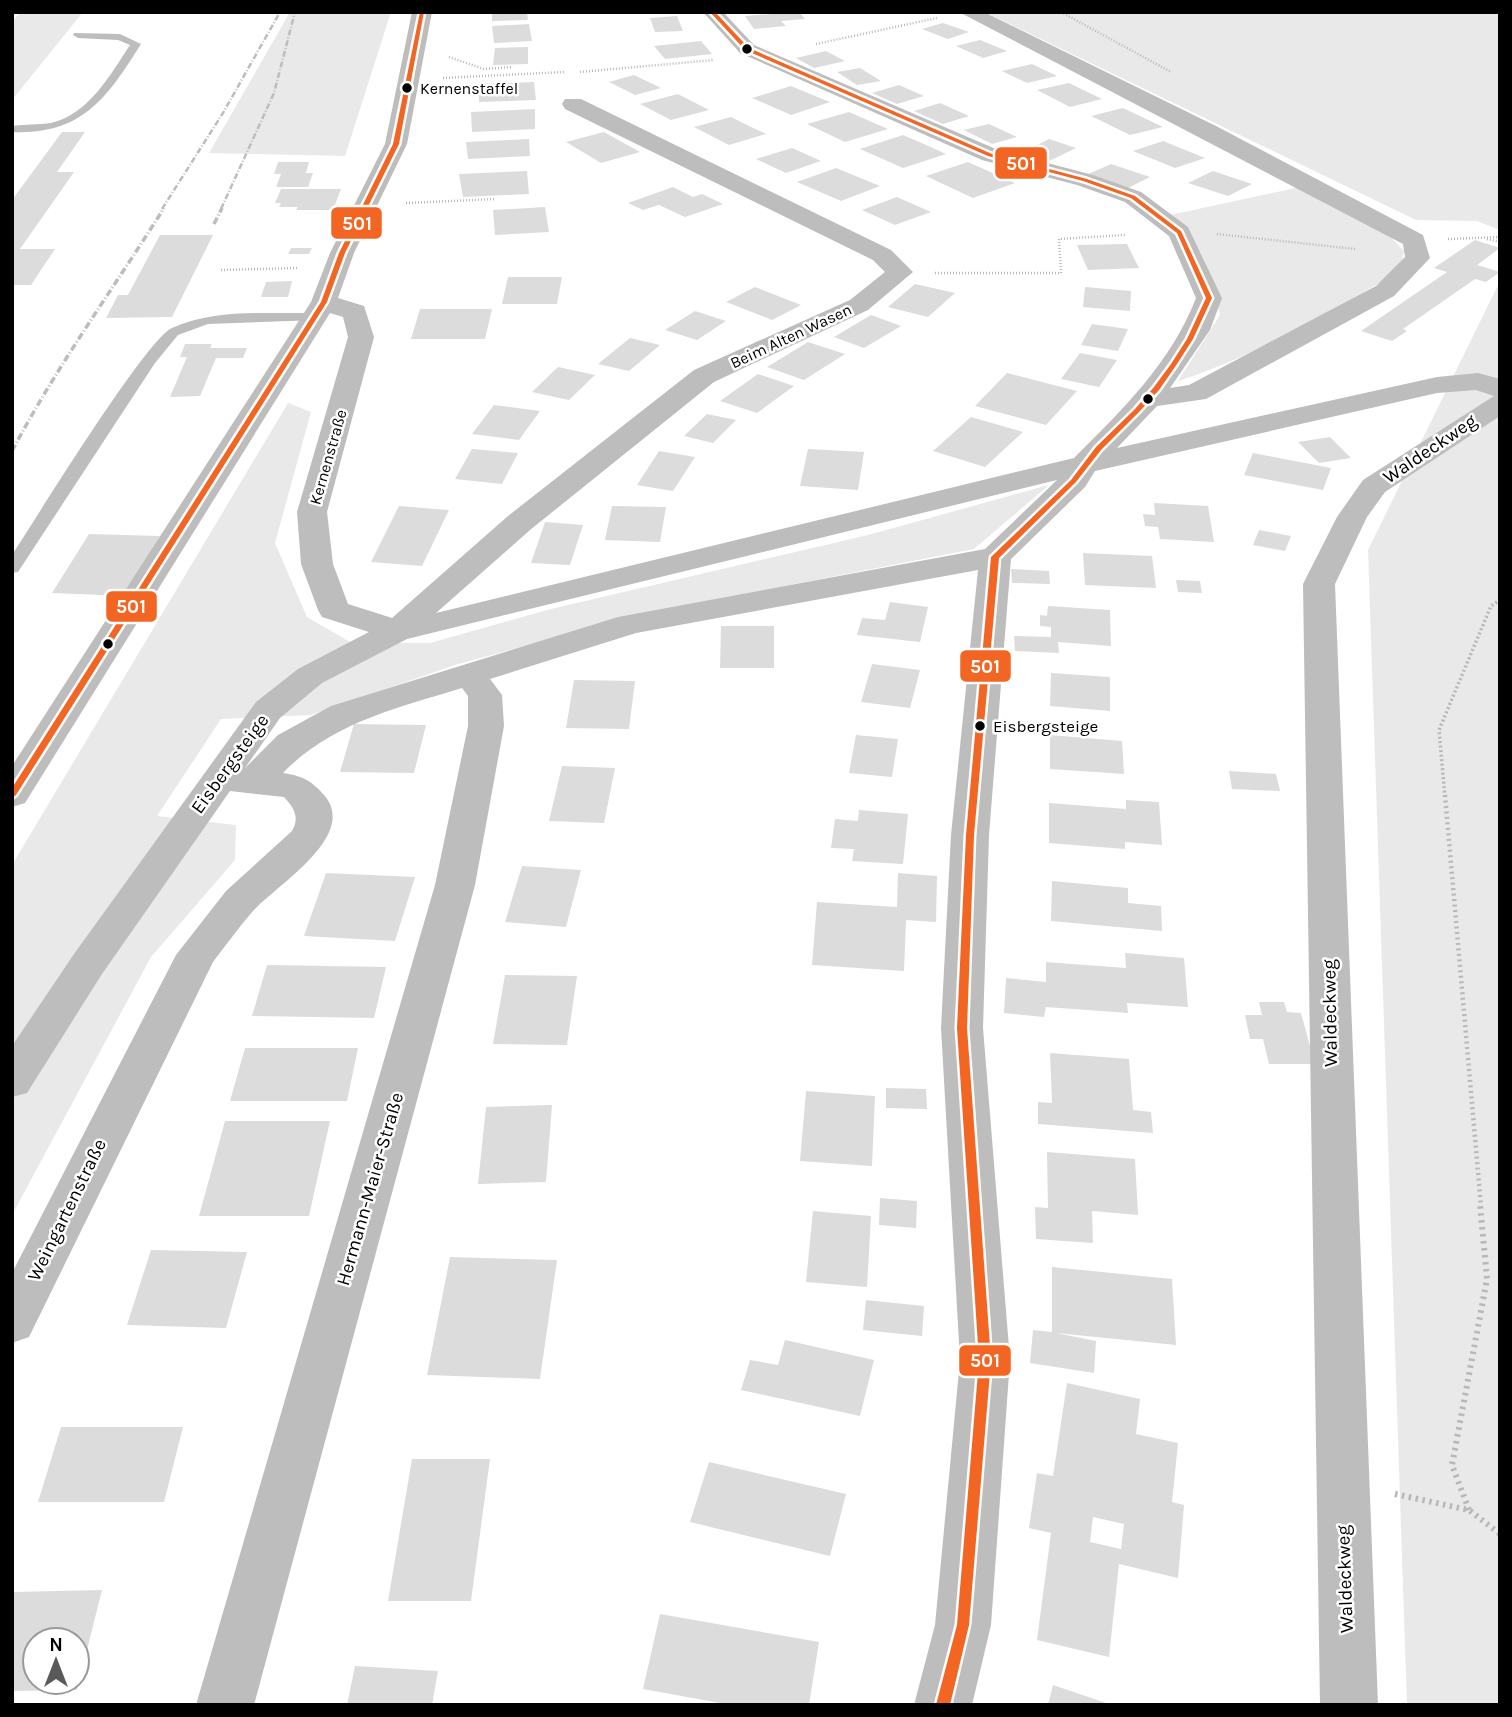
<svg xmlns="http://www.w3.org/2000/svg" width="1512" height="1717" viewBox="0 0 1512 1717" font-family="Karla,sans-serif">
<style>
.green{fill:#e9e9e9}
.building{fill:#dcdcdc;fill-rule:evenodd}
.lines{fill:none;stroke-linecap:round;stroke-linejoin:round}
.path-far3{stroke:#b8b8b8;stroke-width:2.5;stroke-dasharray:1 2;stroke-linecap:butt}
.path-far2{stroke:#b8b8b8;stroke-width:3.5;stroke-dasharray:2 2.5;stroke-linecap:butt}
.path-far1{stroke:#b8b8b8;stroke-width:4.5;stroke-dasharray:2 3.5;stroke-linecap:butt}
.path{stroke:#b8b8b8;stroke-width:6;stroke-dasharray:2.5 4.5;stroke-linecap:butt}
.lane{fill:#bdbdbd;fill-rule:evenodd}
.street{fill:#bdbdbd;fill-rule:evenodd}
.rail-far1{stroke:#bdbdbd;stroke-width:2.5;stroke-dasharray:6 2 1 2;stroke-linecap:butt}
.rail{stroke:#bdbdbd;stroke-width:3.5;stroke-dasharray:7 2.5 1 2.5;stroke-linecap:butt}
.bus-1-casing{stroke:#fff;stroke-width:5}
.bus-1{fill:#f26522;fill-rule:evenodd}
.bus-dot{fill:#000;stroke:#fff;stroke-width:2.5}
.labels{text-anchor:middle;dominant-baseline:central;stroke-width:5;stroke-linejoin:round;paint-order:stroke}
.far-bus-label{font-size:16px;fill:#000;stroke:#fff;text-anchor:start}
.far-street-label{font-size:16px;fill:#000;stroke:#fff}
.bus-label{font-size:17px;fill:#000;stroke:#fff;text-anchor:start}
.street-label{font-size:19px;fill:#000;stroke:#fff}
.line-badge{stroke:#fff;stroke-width:2.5}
.badge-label{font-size:19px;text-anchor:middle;font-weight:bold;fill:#fff}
</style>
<rect width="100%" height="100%" fill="#fff"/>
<path class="green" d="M21,12h62l-71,88v-79z
M290,12h101l-46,144 -136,-3z
M985,12h515v218l-23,-9 -61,-1z
M1300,187l86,45 18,19 -4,20c-72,42 -142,84 -222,110l42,-66c-9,-41 -17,-72 -50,-100z
M1500,281v1424h-93l-39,-1155z
M288,403l23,9 -36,131 32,74 43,25 80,1 121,-34 317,-74 181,-50 -75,64 -337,66 -182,50 -144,50 -90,4 -64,97 79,9 -1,35 -84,97 -139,258v-350z"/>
<path class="building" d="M492,12h35l1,8 -36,1z
M799,12l6,7 -24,2 5,5 -32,3 -9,-13z
M677,16l6,15 -28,1 -5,-14z
M943,23l26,9 -21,7 -26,-10z
M529,24l3,17 -38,2 -2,-17z
M980,40l27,11 -24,7 -27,-12z
M701,41l11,13 -47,5 -11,-13z
M528,47v17l-35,1 2,-17z
M826,51l19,10 -31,7 -18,-10z
M1032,64l25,12 -30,7 -25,-12z
M860,68l21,13 -24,4 -20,-13z
M634,75l27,13 -26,7 -26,-13z
M534,82l2,18 -57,2v-18z
M1069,83l33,16 -32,8 -33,-17z
M899,85l25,11 -27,8 -25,-11z
M791,86l19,8 20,8 -39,13 -39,-17z
M678,94l31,16 -38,10 -31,-16z
M940,103l29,13 -26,8 -29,-13z
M1123,108l40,19 -33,8 -39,-19z
M535,109v20l-63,3 -1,-20z
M849,112l39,17 -43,13 -38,-18z
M731,117l18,9 17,8 -37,11 -35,-18z
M989,124l28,13 -25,7 -28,-14z
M62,132h23l-28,40h17l-54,77h35l-24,36h-19v-85z
M604,132l36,20 -39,11 -35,-21z
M903,135l21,9 22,10 -43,14 -43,-19z
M529,139l1,17 -62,3 -2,-17z
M1049,139l27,9 -29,14 -27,-8z
M1163,141l42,17 -30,10 -42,-17z
M792,148l29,13 -35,12 -30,-14z
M278,162h31l-3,11h7l-5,14h-32l5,-13h-7z
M968,162l47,21 -42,15 -47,-22z
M1111,164l39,13 -26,13 -40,-14z
M836,168l44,18 -39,15 -44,-19z
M527,171l2,23 -66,3 -4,-23z
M1213,171l39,13 -24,12 -40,-13z
M673,187l20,10 9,-3 21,10 -38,13 -26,-12 -16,5 -15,-7z
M281,189h60l-8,21h-37l2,-3h-19l2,-4h-6z
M897,197l34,15 -36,13 -33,-15z
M545,207l4,25 -54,3 -2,-25z
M160,235h53l-41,82 -66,1 12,-23h10z
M1475,240l25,8 -23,17 23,7 -14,10 -11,-3 -72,50 4,2 -15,10 -31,-10 86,-59 -13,-4z
M1127,244l12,24 -51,2 -11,-25z
M291,248h21l-3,6h-21z
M508,277h54l-5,27h-55z
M292,281l-4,16h-27l5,-15z
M915,284l40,9 -27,24 -40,-10z
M755,287l46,18 -29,15 -46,-18z
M1085,287l46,4 -1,20 -47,-4z
M420,309h72l-7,30h-74z
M695,311l31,10 -29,19 -32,-10z
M871,315l30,11 -37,22 -30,-11z
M1092,324l36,5 -10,22 -37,-6z
M630,338l30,7 -31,26 -31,-7z
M808,342l37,12 -41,26 -37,-13z
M185,344h27l-2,4h37l-4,10h-27l-16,38 -30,1 17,-40h-7z
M1080,353l37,7 -18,27 -38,-8z
M558,367l37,8 -26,25 -37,-8z
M1007,373l70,18 -31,34 -71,-19z
M758,374l36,12 -37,27 -37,-12z
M494,405l46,6 -21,29 -47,-6z
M707,414l29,6 -23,23 -29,-7z
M971,417l52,15 -38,35 -52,-16z
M1330,437l21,21 -32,5 -21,-21z
M472,449l46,4 -16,31 -47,-5z
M808,449l56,3 -6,38 -58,-4z
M659,451l36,6 -22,34 -36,-6z
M1253,453l78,15 -8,22 -79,-15z
M1154,503l54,3 6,36 -54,-3 -2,-12 -13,-1 -2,-12 12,1z
M399,506l50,4 -27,56 -51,-4z
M612,506l54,1 -6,35 -55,-2z
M545,522l38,3 -13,40 -39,-2z
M1259,530l32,6 -6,15 -32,-6z
M89,534l71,2 -34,60 -74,-3z
M1083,553l69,3 4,32 -71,-3z
M1011,569l38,2 1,13 -38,-1z
M1176,580l24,1 2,12 -24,-1z
M890,602l38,5 -8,35 -63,-7 5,-17 23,2z
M1048,606l62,4 1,36 -53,-4 1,11 -44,-2 -1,-15 37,1v-10l-11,-1v-11l7,1z
M721,626h53v42h-54z
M872,664l48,6 -10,38 -49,-6z
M1051,673l59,4v34l-60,-5z
M574,680l61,1 -6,48 -63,-1z
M354,724l72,1 -12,48 -74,-1z
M856,735l42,4 -6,38 -43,-4z
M1050,735l72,6 2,33 -74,-5z
M562,766l53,2 -11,55 -55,-2z
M1229,771l47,3 4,17 -48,-2z
M1126,800l33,2 3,43 -37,-3v7l-76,-6v-40l77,6z
M859,810l49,4 -5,50 -51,-3 2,-12 -23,-1 4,-29 23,2z
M522,866l59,4 -15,57 -61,-5z
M326,873l89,4 -20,64 -91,-5z
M898,873l39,3 -1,46 -30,-2 -2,51 -92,-6 5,-63 80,5z
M1052,881l76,7v15l33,3 1,25 -111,-10z
M1125,953l59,5 4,49 -61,-4 1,10 -82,-6 -2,10 -40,-4 2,-35 40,4v-20l80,6z
M267,965l119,2 -12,51 -122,-2z
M505,975l72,1 -10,69 -74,-1z
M1259,1002h25l3,10 14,1 14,51h-46l-6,-25h-13l-5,-24h17z
M245,1048h113l-11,53h-117z
M1050,1053l79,6 4,51 18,2 2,21 -115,-9v-22l14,1z
M886,1088l40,1 1,20 -41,-1z
M806,1091l69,5 -3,70 -72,-5z
M552,1105l-6,77 -68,2 8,-77z
M225,1121h105l-21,95h-110z
M1047,1152l88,7 3,56 -46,-4 1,32 -57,-4 -1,-32 13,1z
M880,1198l37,3 -1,27 -37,-3z
M813,1211l58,5 -4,71 -61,-5z
M151,1250l96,2 -21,76 -99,-3z
M450,1257l107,3 -17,119 -113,-4z
M1052,1267l120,12 4,66 -120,-12 40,8 -2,32 -64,-10 3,-33 19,2z
M866,1300l58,6 -2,30 -59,-6z
M785,1340l89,20 -14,56 -119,-26 9,-30 28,5z
M1067,1383l73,16 -4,35 42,9 -6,59 12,3 -6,73 -59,-14 -10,93 -72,-17 14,-107 -22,-5 8,-55 16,3zM1093,1517l31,7 -3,25 -31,-7z
M61,1427h122l-19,75h-126z
M412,1459h78l-19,142h-83z
M709,1462l137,32 -16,62 -140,-34z
M102,1590l-25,100 -65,1v-99zM35,1640h42v42h-42z
M660,1614l159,28 -10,63h-78l-88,-16z
M355,1666l83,5 -6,34h-85z
M1053,1685l56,19v1h-61z"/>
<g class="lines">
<path class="path-far3" d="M1061,12l110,60
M816,44l121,-26
M449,57l35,12 29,-2
M580,72l134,-12
M443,78l121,-6
M406,203l90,-4
M1217,234l138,15
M1448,239l52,-2
M1487,239l13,3
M221,270l77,-2
M935,273h126l-2,-34 66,-4"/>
<path class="path-far2" d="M1445,797l-6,-67 52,-124 9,-6"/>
<path class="path-far1" d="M1445,795l36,411"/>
<path class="path" d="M1395,1494l74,16 31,24
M1469,1510l-17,-45 35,-186 -7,-75"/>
<path class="lane" d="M74,33l46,1 21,10c-34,54 -59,91 -129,88v-6c13,-2 27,-1 39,-3 37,-8 60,-49 79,-78l-12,-5 -40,-2 -5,-3z
M314,313l7,4 -2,3 -111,4 -30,11 -23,28 -137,209 -6,1v-18c23,-35 135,-217 160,-227 43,-20 95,-14 142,-15z"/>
<path class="street" d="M412,12h20l-25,132 -53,109 -16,45 26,8 10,31 -47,175 6,52 15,40 44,14 116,-102 186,-146 156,-70 35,-28 -12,-12 -308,-151 -3,-5 3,-5h16l310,151 22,22 -45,38 -154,72 -184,148 -94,83 638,-155c48,-48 97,-95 122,-160l-27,-62 -44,-34 -48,-17 -95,-25 -242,-107 -37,-41h20l31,33 244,105 95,25 48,17 47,35 34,71 -12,32 -40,58 19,-3 187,-99 29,-29 -2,-13 -444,-232h25l232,114 207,109 7,23 -36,38 -188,103 -49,7 -40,42 320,-71 41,-4 22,6v37l-115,76 -18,25 -32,67 43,1121h-58l-17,-1121 34,-67 26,-37 131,-84 -18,-6 -39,3 -342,78 -10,16 -74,72 -22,276 -6,193 27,332 -19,265 -19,80h-58l21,-80 25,-265 -19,-332 10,-193 27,-265 -342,63 -146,46 12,16 2,31 -29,159 -221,820h-58l239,-820 33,-159v-30l-6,-8c-65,20 -131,35 -179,85 19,3 28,7 41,22 35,40 -46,89 -71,116 -14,16 -27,34 -40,51l-184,375 -17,6v-70l164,-318 50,-64 66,-60c8,-14 2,-23 -8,-34l-54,-6 -128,183 -75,119 -15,4v-51l62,-92 182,-252 42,-33 71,-37 -47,-15 -4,-7 -17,-46 -4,-52 51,-175 -5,-20 -13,-4 -305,490 -13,4v-41l299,-464 19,-49 55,-109zM1057,480l-72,69 -367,68 -287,89 -53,29 -33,33 35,-50 42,-35 85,-44z"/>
<path class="rail-far1" d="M162,209l61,-96 57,-101
M221,209l53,-116 21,-81"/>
<path class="rail" d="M214,224l8,-16
M12,451c45,-85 101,-162 152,-243"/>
<defs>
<path id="bus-1" d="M420,12h4l-25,132 -54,109 -18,49 -311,493 -4,3v-10l309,-486 18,-49 54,-109z
M710,12h5l34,36 243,106 95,25 48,17 46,35 31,67 -19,41 -16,25 -18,26 -19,21 -39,39 -25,32 -77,76 -25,277 -7,193 24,332 -22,265 -19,80h-14l21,-80 22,-265 -22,-332 9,-193 25,-278 80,-77 25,-33 39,-38 19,-22 17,-23 16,-25 19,-41 -29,-65 -46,-35 -48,-17 -95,-25 -243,-106z"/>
</defs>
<use href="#bus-1" class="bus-1-casing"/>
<use href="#bus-1" class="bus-1"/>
</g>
<g class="bus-dot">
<circle cx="747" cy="49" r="6"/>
<circle cx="407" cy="88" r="6"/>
<circle cx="1148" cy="399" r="6"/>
<circle cx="108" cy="644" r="6"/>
<circle cx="980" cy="726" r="6"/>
</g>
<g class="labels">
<g class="far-bus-label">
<text x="420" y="88">Kernenstaffel</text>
</g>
<g class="far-street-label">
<text transform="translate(791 336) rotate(-25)">Beim Alten Wasen</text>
<text transform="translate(328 457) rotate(-74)">Kernenstraße</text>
</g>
<g class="bus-label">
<text x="993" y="726">Eisbergsteige</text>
</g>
<g class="street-label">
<text transform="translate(1430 449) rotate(-34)">Waldeckweg</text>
<text transform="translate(230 764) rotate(-54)">Eisbergsteige</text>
<text transform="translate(1330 1013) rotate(-91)">Waldeckweg</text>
<text transform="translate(370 1189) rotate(-74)">Hermann-Maier-Straße</text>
<text transform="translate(67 1210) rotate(-64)">Weingartenstraße</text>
<text transform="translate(1345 1579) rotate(-92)">Waldeckweg</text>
</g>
</g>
<g class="line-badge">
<rect x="994" y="146" width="54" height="34" rx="7" fill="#f26522"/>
<rect x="330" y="206" width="53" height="34" rx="7" fill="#f26522"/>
<rect x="105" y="590" width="53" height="33" rx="7" fill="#f26522"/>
<rect x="959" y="649" width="53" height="34" rx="7" fill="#f26522"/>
<rect x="958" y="1344" width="54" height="33" rx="7" fill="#f26522"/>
</g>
<g class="badge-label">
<text x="1021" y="170">501</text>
<text x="357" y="230">501</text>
<text x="131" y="613">501</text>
<text x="985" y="673">501</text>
<text x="985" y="1367">501</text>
</g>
<rect width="1512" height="1717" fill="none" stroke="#000000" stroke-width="28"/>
<g transform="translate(56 1661)"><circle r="33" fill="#ffffff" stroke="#999999" stroke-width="2"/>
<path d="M0-5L12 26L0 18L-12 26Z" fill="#595959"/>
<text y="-10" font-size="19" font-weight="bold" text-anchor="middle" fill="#000000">N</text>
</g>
</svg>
